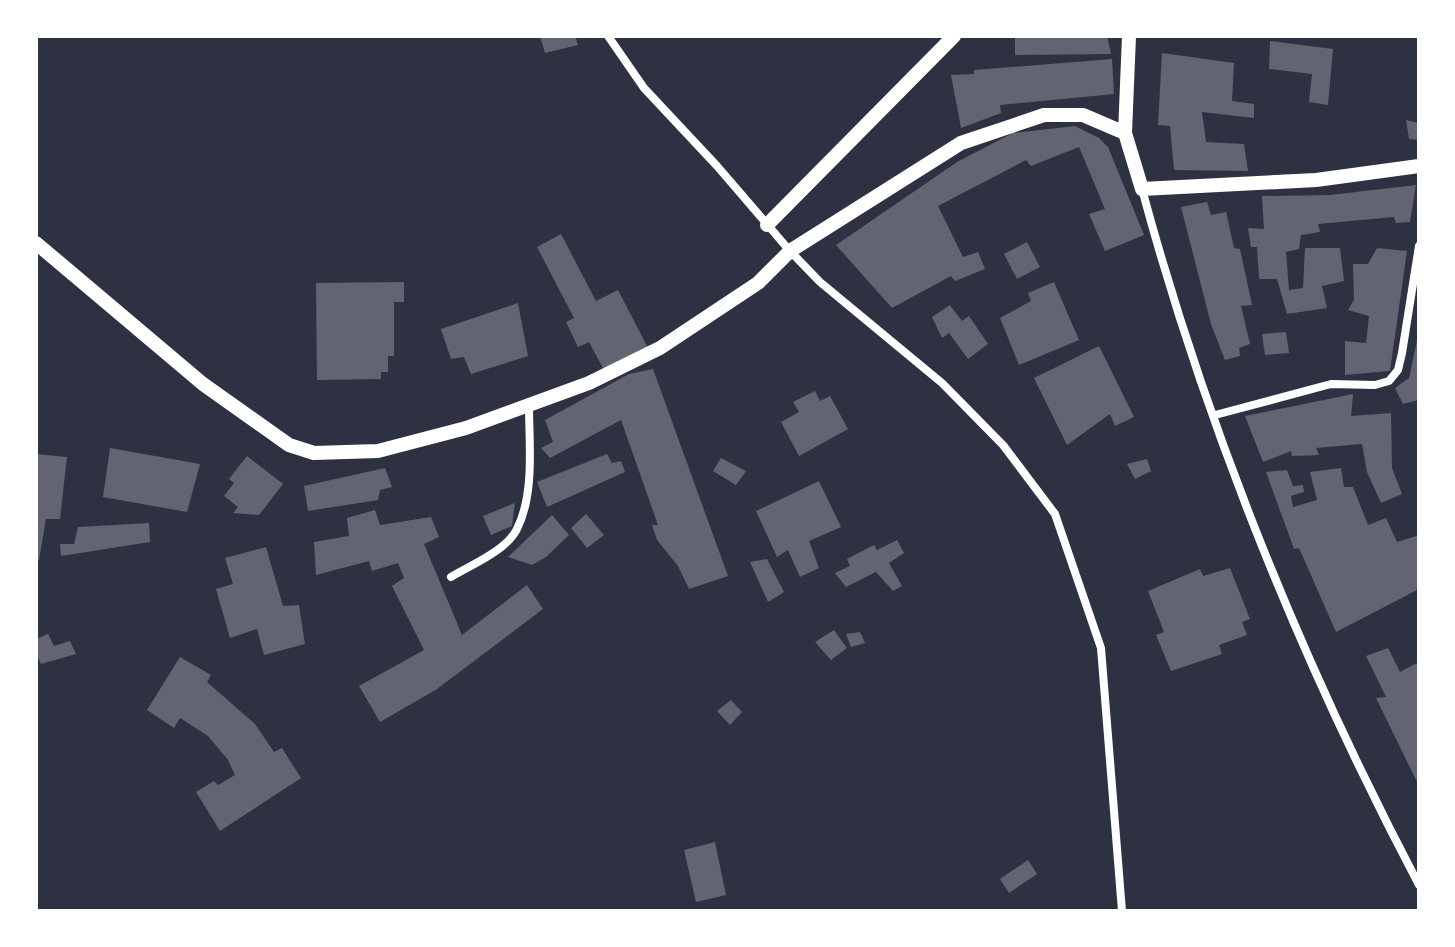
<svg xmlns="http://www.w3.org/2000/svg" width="1455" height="947" viewBox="0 0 1455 947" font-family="Quicksand,sans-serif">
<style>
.building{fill:#626471}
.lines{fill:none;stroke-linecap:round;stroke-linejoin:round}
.minor{stroke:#fff;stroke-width:8}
.tertiary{stroke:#fff;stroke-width:14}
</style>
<rect width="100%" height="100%" fill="#2d3142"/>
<path class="building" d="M540,36h35l3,9 -33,8z
M1034,36h73l4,18 -96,1v-18z
M1270,41l63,8 -5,56 -19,-3 3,-28 -43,-5z
M1162,53l72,10 -2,38 22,3v14l-52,-6 4,30 38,2 4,27 -74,-1 -4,-44 -12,-1z
M1112,59l2,35 -114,11 1,8 -40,15 -10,-53 23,-1v-4z
M1406,120l13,3v17l-10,-1z
M1075,126l24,12 9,9 36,88 -39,16 -16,-37 16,-5 -26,-62 -48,19 -5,-6 -88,46 25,51 15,-5 7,17 -30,12 -4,-5 -59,32 -56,-63 121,-83 56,-29z
M1416,185l-6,37 -14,1 -2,-6 -76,7 2,8 -19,3 -2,14 -13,3 3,38 14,-2 2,-40h35l4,33 -22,5 5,22 -40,6 -10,-35h-18l-2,-32h-6l-3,-19 16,1 -2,-33 68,-1z
M1207,202l4,13 15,-3 8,36 6,1 12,56 -11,1 9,38 -11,4 1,8 -15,4 -14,-36 -30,-117z
M561,234l35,67 22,-11 30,58 -44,22 -15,-28 -11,5 -12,-25 8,-4 -37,-71z
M1027,242l13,25 -23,12 -13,-25z
M1377,248l30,3 -17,120 -45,4v-34l21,2 3,-27 -21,-6 6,-10 -1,-36h15z
M404,282v20h-10v54h-6v16h-7v7l-64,1 -1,-97z
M1054,282l25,58 -60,25 -19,-47 31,-17 -3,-8z
M518,303l10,53 -57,18 -7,-17 -13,2 -10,-30z
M950,305l12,16 7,-5 19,28 -20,15 -19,-26 -7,5 -10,-21z
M1286,332l3,21 -24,2 -3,-21z
M1418,336l1,64 -16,4 -8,-16 14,-10z
M1099,346l35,71 -19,9 -5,-12 -43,31 -33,-67z
M653,369l75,207 -39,13 -11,-23 -21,-26 -5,-15h6l-37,-105 -71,38 -9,-10 12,-6 -8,-22 84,-46z
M815,391l5,10 10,-5 18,33 -49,27 -18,-34 18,-10 -6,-10z
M1353,394l-2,22 40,-3 1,55 10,26 -21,9 -14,-31 -5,-28 -46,4 3,7 -27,1 -1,-5 -28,11 -18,-46z
M110,448l90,16 -13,48 -84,-15z
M36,454l31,3 -7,62h-14l-7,41 -3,1z
M607,454l5,9 9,-2 4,11 -78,35 -10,-25z
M247,456l36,28 -24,31 -26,-2 5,-6 -14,-11 10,-13 -5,-4z
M721,458l25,13 -10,14 -23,-14z
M1147,459l4,12 -16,8 -8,-15z
M385,468l7,19 -12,3 -2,10 -70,11 -4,-25z
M1341,468l3,19h9l15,38 18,-7 11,24 22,-7v54l-83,43 -37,-84 -5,1 -28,-77 21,-2 6,16 10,-1 1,7 -13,4 2,11 24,-7 -7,-28z
M819,481l22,46 -32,14 10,27 -19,9 -12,-27 -11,7 -21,-46z
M515,503l-3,23 -21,9 -8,-19z
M375,510l5,15 51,-8 8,20 -15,7 38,91 65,-50 16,24 -106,80 -57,33 -21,-36 65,-36 -32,-64 12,-8 -6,-15 -26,8 -3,-10 -53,14 -2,-33 35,-6 -2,-18z
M586,514l18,21 -17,13 -16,-20z
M552,515l17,20 -23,22 -14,8 -24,-8z
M149,523l1,19 -89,14 -1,-12h14l4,-17z
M897,540l7,13 -15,10 13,23 -9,5 -17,-19 -30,15 -11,-14 15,-7 -3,-7 27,-14 3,5z
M266,547l17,59 16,-1 6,39 -41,11 -7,-26 -27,9 -14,-49 17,-5 -8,-26z
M767,559l17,33 -16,10 -18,-40z
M1230,568l20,51 -8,3 5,13 -28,10 3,9 -51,17 -15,-36 8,-3 -16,-41 52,-22 3,7z
M834,630l13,18 -16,12 -16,-18z
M860,632l5,11 -14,4 -5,-13z
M48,634l6,12 16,-5 6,13 -35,10 -5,-11v-14z
M1388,648l12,24 19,-10v124l-43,-88 10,-1 -20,-41z
M180,657l31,18 -4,7 48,42 19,28 8,-4 19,30 -81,53 -24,-39 18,-11 4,4 17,-10 -7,-15 -20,-24 -28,-18 -6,10 -27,-18z
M731,700l11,12 -12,13 -13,-14z
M715,842l11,53 -30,7 -12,-52z
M1028,860l9,14 -28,19 -9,-14z"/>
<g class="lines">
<path class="minor" d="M608,36l36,52 73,78 73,85 30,31 122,101 61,62 52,69 46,134 21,263
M1142,189c64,238 162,478 277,696
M1215,415l116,-31 44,1 14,-4 9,-11 4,-17 17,-107
M451,577c20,-12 55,-26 66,-48 18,-36 12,-86 12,-124"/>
<path class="tertiary" d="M1129,36l-4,97 17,56 174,-9 103,-14
M767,225l187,-189
M36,243l167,141 86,61 25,8 64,-2 88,-23 123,-45 71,-35 98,-65 32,-32 171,-108 83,-28h39l42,18"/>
</g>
<rect width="1455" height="947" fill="none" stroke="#ffffff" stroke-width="76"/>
</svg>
